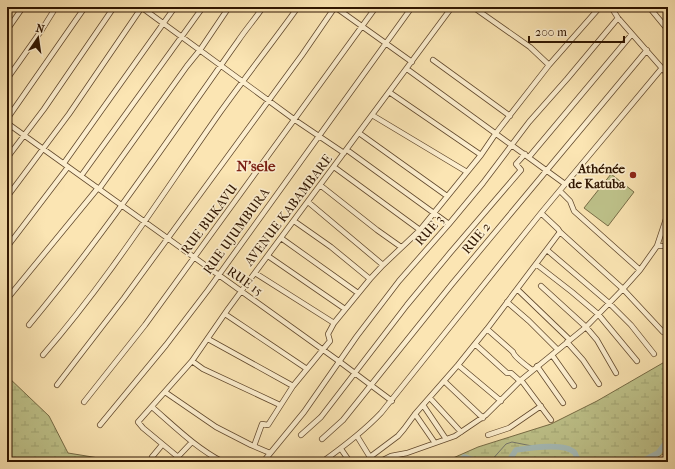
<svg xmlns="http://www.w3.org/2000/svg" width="675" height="469" viewBox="0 0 675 469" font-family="'IM FELL French Canon',serif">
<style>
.wetland{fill:url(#wetland-marsh);stroke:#776c46}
.pitch{fill:#bfc48c;stroke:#776c46}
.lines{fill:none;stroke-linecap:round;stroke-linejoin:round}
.stream{stroke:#76796f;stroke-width:1}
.river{stroke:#a5bcb9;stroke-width:5.5}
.minor-casing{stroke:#62492d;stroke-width:6}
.minor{stroke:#fceece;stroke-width:4.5}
.poi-dot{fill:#8f2418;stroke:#fceece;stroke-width:1.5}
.labels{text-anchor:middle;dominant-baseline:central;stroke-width:3.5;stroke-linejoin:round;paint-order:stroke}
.poi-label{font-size:13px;font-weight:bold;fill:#2f1500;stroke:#fceece;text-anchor:end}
.street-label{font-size:13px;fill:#2f1500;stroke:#fceece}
.quarter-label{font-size:15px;font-weight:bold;fill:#7a1f14;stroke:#fceece}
</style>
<defs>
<pattern id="wetland-marsh" width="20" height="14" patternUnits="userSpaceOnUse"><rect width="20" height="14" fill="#bfc48c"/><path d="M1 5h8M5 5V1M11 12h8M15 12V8" fill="none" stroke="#a4a877"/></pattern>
</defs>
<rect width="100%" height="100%" fill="#fbe5b3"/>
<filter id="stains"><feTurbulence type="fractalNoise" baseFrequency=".005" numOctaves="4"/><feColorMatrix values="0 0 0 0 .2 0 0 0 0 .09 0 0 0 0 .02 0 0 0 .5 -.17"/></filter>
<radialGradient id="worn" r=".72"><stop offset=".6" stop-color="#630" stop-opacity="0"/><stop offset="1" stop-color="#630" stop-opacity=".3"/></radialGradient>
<path class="wetland" d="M668,360v91l-18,11h-206l34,-15 73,-23 46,-23z
M7,376l42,40 19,37 43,7 3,2h-107z"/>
<path class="pitch" d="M611,174l23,18 -26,34 -24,-18z"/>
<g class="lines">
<path class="stream" d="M490,462l16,-18 6,-2 25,5"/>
<path class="river" d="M459,462l5,-5 17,5
M508,462l8,-12c13,-2 49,-8 59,3 1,3 3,6 4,9
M629,462l3,-3 8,3
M640,462l18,-9 10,-13"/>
<defs>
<path id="minor" d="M141,7l154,113 49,33
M335,7l77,55
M473,7l57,40 19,18
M611,7l7,11 50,57
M649,7l19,23
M7,30l16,-23
M433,60l77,56
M407,69l158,115
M7,79l34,-48 15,-24
M389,92l92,63
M372,115l95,57
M7,119l78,-112
M7,123l333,239 52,39
M359,133l88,63
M347,150l102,74
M529,157l103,-123
M7,158l37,-49 70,-102
M64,163l111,-156
M334,167l86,63
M81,176l122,-169
M320,185l57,45 24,17
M99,189l88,-123 13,-16 29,-43
M560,191l10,10 4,10 66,59
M7,197l62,-83 73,-107
M308,202l75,63
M541,213l17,16 2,3 63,57 40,43
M294,221l37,26 39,32
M281,238l77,55
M657,246h11
M7,247l61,-80
M547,250l62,53 22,22 23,29
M268,256l77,53
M536,264l36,28 26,22 39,47
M255,273l79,50
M541,286l45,41 11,13 19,33
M517,289l53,51
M7,299l91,-111
M507,302l22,19 29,29
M225,314l82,55
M29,325c75,-90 141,-188 209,-284 8,-12 17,-22 25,-34
M487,329l26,23c1,5 14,14 19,18
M208,339l85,47
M567,342l16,18 16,24
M475,344l32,29h4l9,8
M43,355c66,-76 120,-162 178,-244 25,-35 52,-69 77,-104
M552,355l22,31
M192,361l11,8 77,36
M458,365l43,36
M537,366l26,37
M521,380l30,40
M444,381l39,37
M57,385l67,-87 178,-243 33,-48
M165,392l51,35 35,18 19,8
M430,398l31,34
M84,402l61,-77 231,-318
M423,405l23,34
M152,407c23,20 44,41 71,55
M415,414l20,29
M100,425l66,-80 42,-55 204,-283
M301,435l20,-18 86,-112 43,-52 71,-83 -5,-6 9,-10
M488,435l21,-7 32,-22
M357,436l16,26
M322,439l21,-19 109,-136 195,-234
M254,446l8,-22 6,1 25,-39 37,-45 -2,-7 6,-11 36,-44 13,-14 37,-35 61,-75 15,-22 53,-68 51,-58
M341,449l9,13
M152,457l10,-12
M370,457l28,-21 6,-7 11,-15 43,-49 29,-36 73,-97
M173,462l19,-20
M184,462l-41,-34 -5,-6 54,-61 36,-52 224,-302
M263,462l41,-50 53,-76 42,-55 50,-57 34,-41 46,-61 38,-43 51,-61
M322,462c21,-15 41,-30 59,-49l160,-200 121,-145
M379,462l12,-6 16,-3 48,-17 31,-21 35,-35 65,-53 37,-38 17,-19 17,-24 11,-33"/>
</defs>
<use href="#minor" class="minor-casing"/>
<use href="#minor" class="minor"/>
</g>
<circle class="poi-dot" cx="633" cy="175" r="4"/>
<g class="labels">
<g class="poi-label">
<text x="625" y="168">Athénée<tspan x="625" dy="15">de Katuba</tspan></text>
</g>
<g class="street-label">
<text transform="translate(288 210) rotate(-53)">AVENUE KABAMBARE</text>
<text transform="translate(209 219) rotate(-53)">RUE BUKAVU</text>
<text transform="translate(429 230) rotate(-49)">RUE 3</text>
<text transform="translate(236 231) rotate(-54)">RUE UJUMBURA</text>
<text transform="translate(476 238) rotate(-50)">RUE 2</text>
<text transform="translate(245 281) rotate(35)">RUE 15</text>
</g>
<g class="quarter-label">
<text x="256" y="166">N'sele</text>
</g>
</g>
<rect width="675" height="469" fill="none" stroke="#fbe5b3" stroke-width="24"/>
<rect x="8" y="8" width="659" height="453" fill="none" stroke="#2f1500" stroke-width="2"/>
<rect x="12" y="12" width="651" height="445" fill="none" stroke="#2f1500"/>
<g transform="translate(38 38) rotate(13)" stroke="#fceece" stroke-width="3" paint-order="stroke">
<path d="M0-3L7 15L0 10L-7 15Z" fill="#2f1500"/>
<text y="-6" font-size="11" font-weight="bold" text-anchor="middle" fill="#2f1500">N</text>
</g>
<path d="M529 36v6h95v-6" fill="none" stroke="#2f1500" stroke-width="2"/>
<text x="535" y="36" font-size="12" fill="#2f1500" stroke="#fceece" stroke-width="3" paint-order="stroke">200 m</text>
<rect width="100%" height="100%" filter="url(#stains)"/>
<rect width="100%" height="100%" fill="url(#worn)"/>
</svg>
